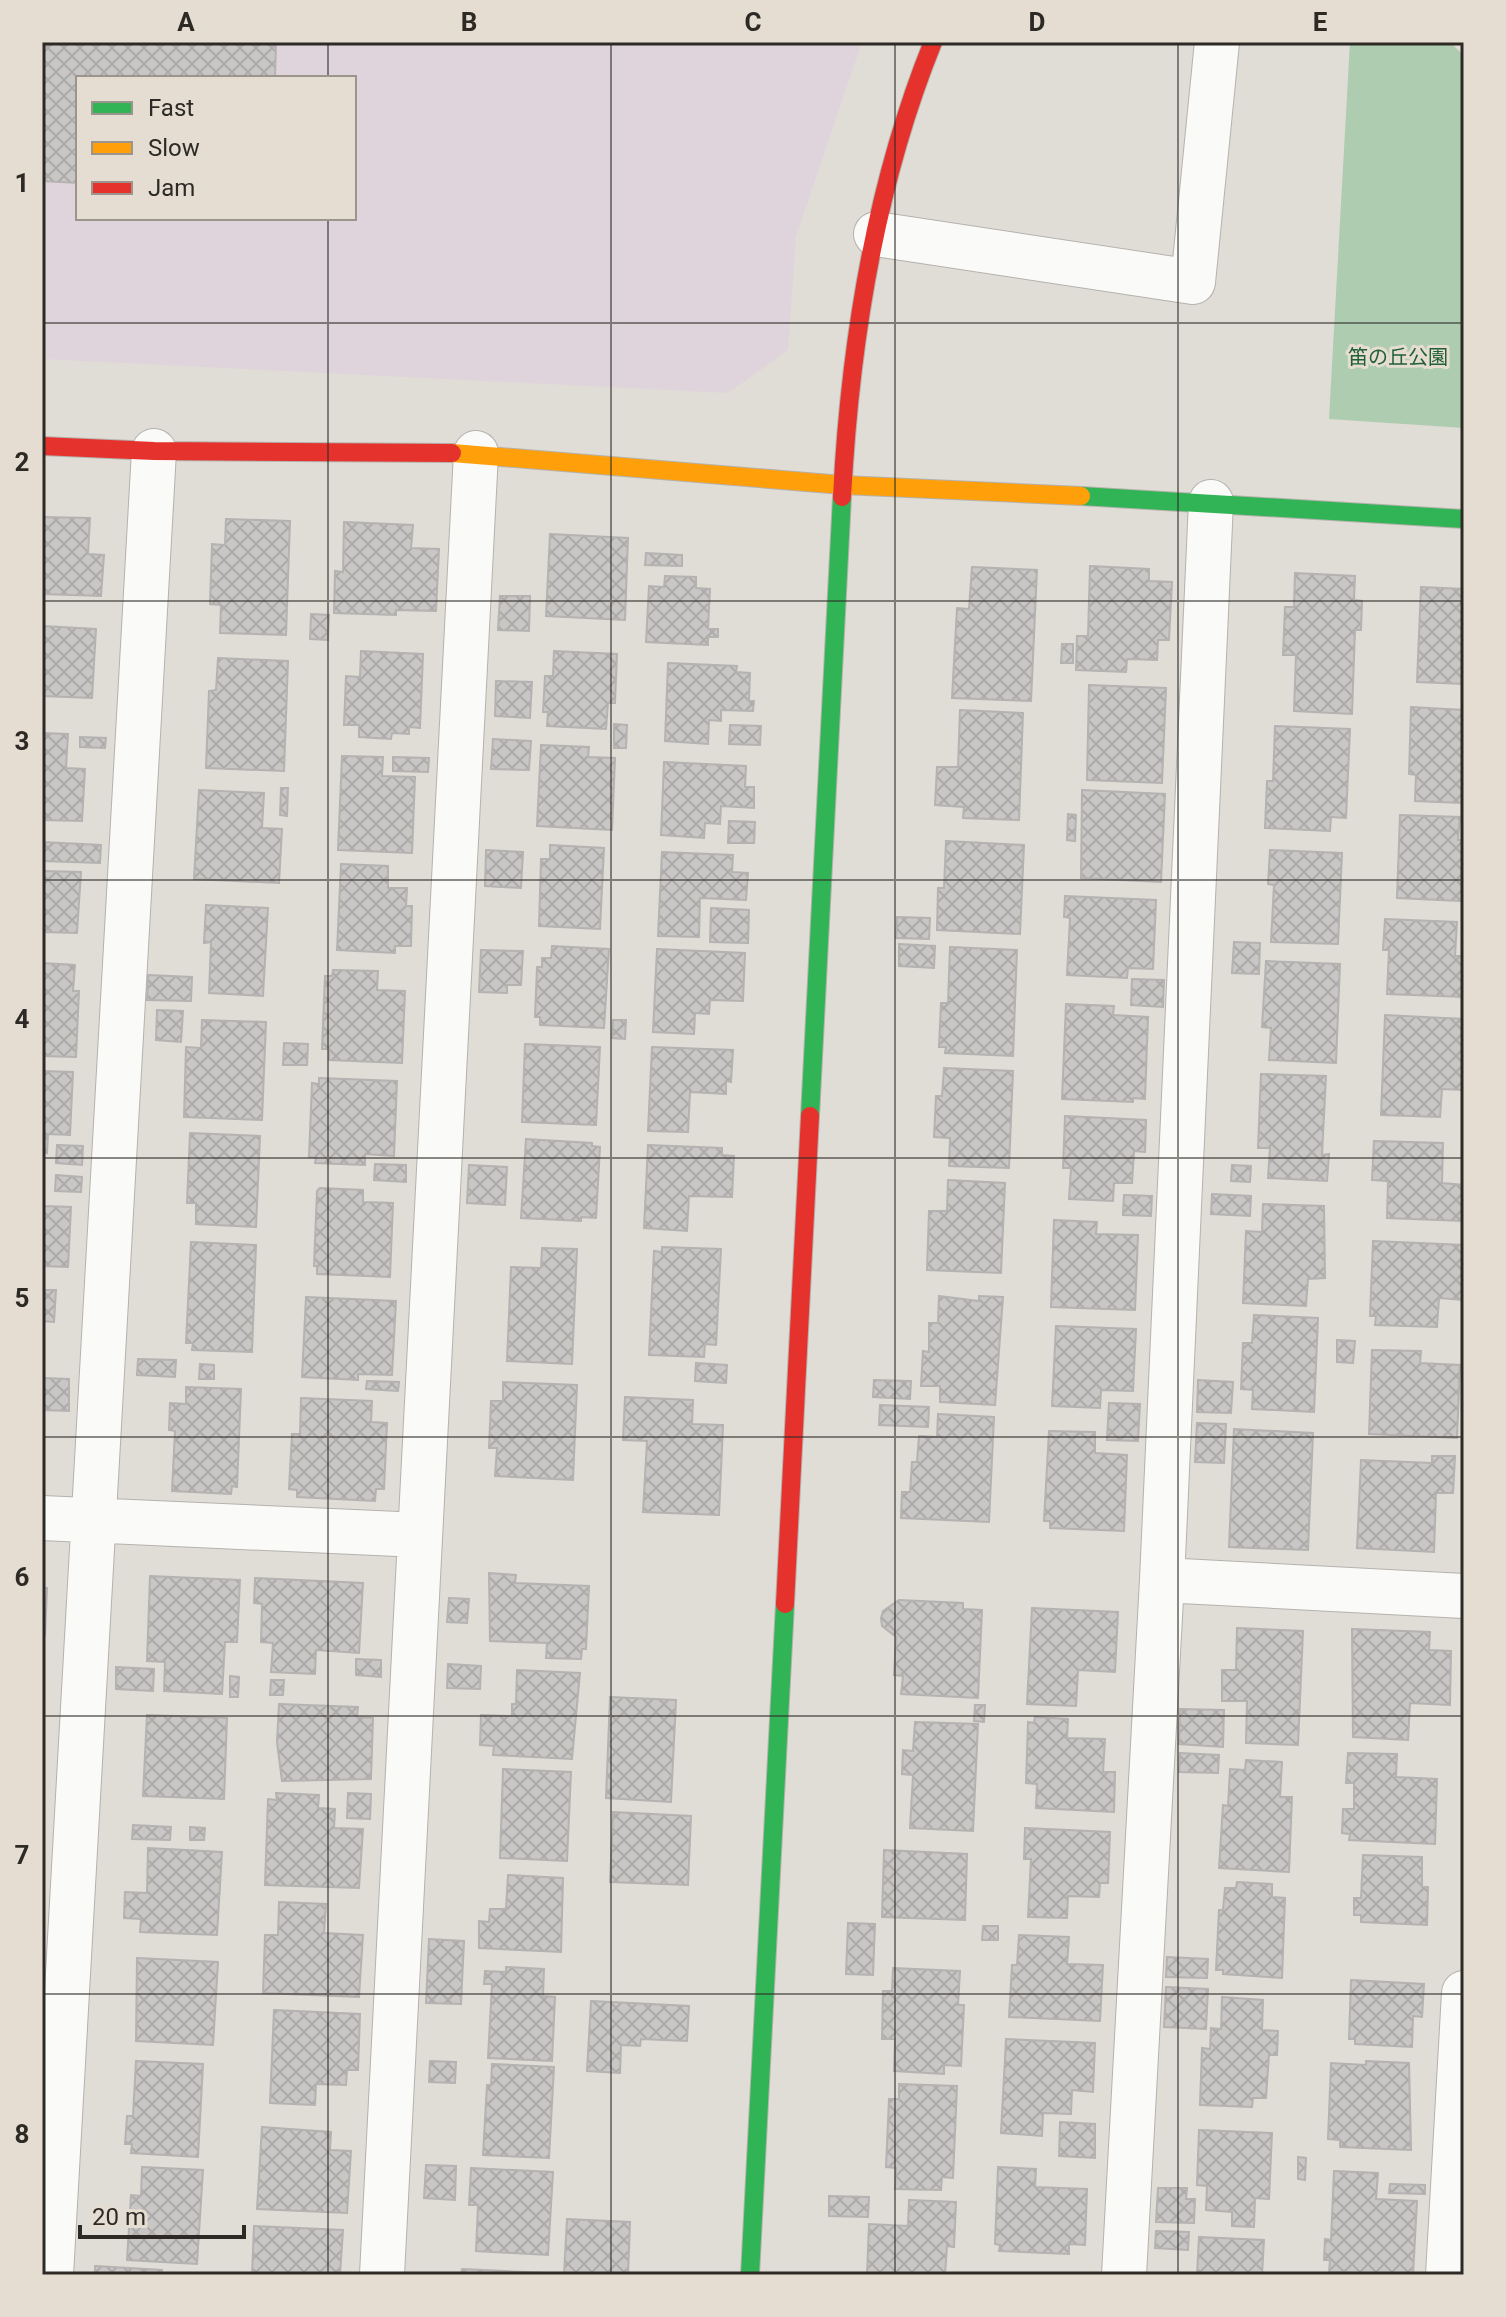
<svg xmlns="http://www.w3.org/2000/svg" width="1506" height="2317" viewBox="0 0 1506 2317" font-family="Roboto,'Noto Sans JP',sans-serif">
<style>
.commercial{fill:#dfd4dc;fill-rule:evenodd}
.park{fill:#adccb0}
.building{fill:url(#building-cross-hatch);stroke:#b5b2b2;stroke-width:2}
.lines{fill:none;stroke-linecap:round;stroke-linejoin:round}
.street-casing{stroke:#b5b2ad;stroke-width:46}
.fast-casing{stroke:#b5b2ad;stroke-width:20}
.slow-casing{stroke:#b5b2ad;stroke-width:20}
.jam-casing{stroke:#b5b2ad;stroke-width:20}
.street{stroke:#fafaf9;stroke-width:44}
.fast{stroke:#30b455;stroke-width:18}
.slow{stroke:#ff9f0a;stroke-width:18}
.jam{stroke:#e5322d;stroke-width:18}
.grid{fill:none;stroke:#2d2a26;stroke-width:2;stroke-opacity:0.55}
.labels{text-anchor:middle;dominant-baseline:central;stroke-width:6;stroke-linejoin:round;paint-order:stroke}
.park-label{font-size:20px;fill:#216036;stroke:#e5ddd1}
.neatline{fill:none;stroke:#2d2a26;stroke-width:3}
.grid-label{font-size:26px;text-anchor:middle;font-weight:bold;fill:#2d2a26}
</style>
<defs>
<pattern id="building-cross-hatch" width="8" height="8" patternUnits="userSpaceOnUse" patternTransform="scale(2)"><rect width="8" height="8" fill="#c9c6c6"/><path d="M0 0l8 8M0 8l8-8" fill="none" stroke="#adaaaa"/></pattern>
</defs>
<rect width="100%" height="100%" fill="#e0dcd6"/>
<path class="commercial" d="M42,42h820l-66,194 -8,114 -60,43 -686,-34zM78,78h276v140h-276z"/>
<path class="park" d="M1350,42h100l14,14v372l-135,-9z"/>
<path class="building" d="M42,42h234l-1,36h-197v105l-36,-2z
M42,517l48,1 -2,36 16,1 -3,41 -59,-2z
M226,519l64,2 -4,114 -66,-2 1,-28 -11,-1 2,-60 13,1z
M344,522l69,3 -2,23 28,1 -3,62 -40,-1v5l-62,-2 1,-42 8,1z
M550,534l78,4 -3,82 -79,-4z
M646,553l36,2v11l-37,-1z
M1090,566l59,3v12l23,1 -3,58h-11l-1,20 -30,-1 -1,13 -50,-2 1,-34h11z
M972,567l65,3 -6,131 -79,-3 5,-90 12,1z
M1295,573l60,3 -1,24 8,1 -1,29h-6l-3,84 -58,-3 2,-56h-13l2,-48h9z
M665,576l31,1v11l14,1 -2,40h10v8h-10v8l-62,-3 3,-56 15,1z
M1421,587l43,2v95l-47,-2z
M500,596h30l-1,35 -31,-1z
M311,614l18,1 -1,25 -18,-1z
M42,626l54,3 -4,69 -50,-2z
M1062,644h11v19h-12z
M361,651l62,3 -3,74 -11,-1v7l-17,-1 -1,6 -32,-2v-12h-15l2,-49 14,1z
M554,651l63,3 -2,49h-7l-2,26 -59,-3 1,-14h-5l2,-36h8z
M218,658l70,3 -4,110 -78,-3 3,-77 7,-1z
M668,663l69,3 -1,6 14,1 -1,28h5l-1,10 -32,-1v11l-12,-1 -1,24 -43,-3z
M496,681l36,1 -2,36 -35,-2z
M1089,685l77,3 -4,95 -75,-3z
M1411,707l53,3 -2,93 -47,-2 1,-26 -7,-1z
M960,710l63,3 -4,107 -56,-2 1,-11 -29,-2 2,-38h21z
M614,724l13,1 -1,23h-12z
M730,725l31,1 -1,19 -31,-1z
M1275,726l75,3 -4,89 -15,-1 -1,14 -65,-3 2,-47h6z
M42,733l26,1 -2,34 19,1 -3,52 -40,-1z
M80,737l26,1 -1,10 -25,-1z
M493,739l38,2 -2,29 -38,-1z
M541,745l48,2 -1,10 27,1 -3,72 -75,-4z
M342,756l41,1 -1,19 33,1 -3,76 -74,-3z
M393,757l36,1 -1,14 -35,-1z
M664,762l82,4 -1,21h9v21l-33,-2 -1,18 -15,-1 -1,15 -43,-3z
M281,788h7l-1,28 -7,-1z
M199,790l65,3 -2,35 20,1 -3,54 -85,-4z
M1082,790l83,4 -4,88 -80,-4z
M1068,814l8,1 -1,26 -8,-1z
M1400,815l60,2 -2,23h6v57l-4,4 -63,-3z
M729,821l26,1 -1,21h-26z
M946,841l78,4 -4,89 -83,-4 1,-42h6z
M42,842l59,3 -1,18 -58,-2z
M550,845l54,3 -4,81 -61,-3 2,-67h9z
M486,850l37,2 -2,36 -36,-2z
M1270,850l72,3 -4,91 -67,-2 3,-57 -6,-1z
M662,852l71,3 -1,17 16,1 -2,27 -46,-2 -1,39 -41,-1z
M341,864l47,2v22h19l-1,18h6l-1,40h-16v7l-58,-3z
M42,871l39,1 -4,61 -35,-1z
M1065,896l91,4 -3,69 -25,-1 -1,10 -60,-3 3,-57 -6,-1z
M206,905l62,3 -5,88 -54,-3 2,-51 -7,1z
M711,908l38,2 -1,33 -38,-1z
M897,917l33,1 -1,21 -33,-1z
M1385,919l72,3 -2,34h9v41l-77,-3 2,-44h-6z
M1234,942l26,1 -1,31 -27,-1z
M899,944l36,2 -1,22 -35,-2z
M552,946l57,3 -5,79 -64,-3v-8h-5l2,-50h5v-9h9z
M950,947l67,3 -4,106 -68,-3 1,-6h-7l2,-44h7z
M657,949l88,4 -2,48 -33,-1 -1,14 -14,-1 -1,21 -41,-2z
M481,950l42,1 -2,34h-14v8l-28,-1z
M1266,961l74,3 -4,99 -67,-3 2,-32 -9,-1z
M42,963l33,2 -2,26h6l-3,66 -34,-1z
M333,970l45,1 -1,19 28,1 -3,72 -73,-3v-11h-7l3,-73h7z
M148,975l44,2 -1,24 -44,-1z
M1132,979l32,1 -1,27 -32,-2z
M1066,1004l48,2 -1,9 35,2 -3,82 -12,-1v4l-71,-3z
M157,1010l26,1 -2,31 -25,-2z
M1385,1015l79,4v71l-22,-1 -2,28 -59,-2z
M202,1020l64,2 -4,98 -78,-3 2,-70 15,1z
M613,1020h13l-1,19 -13,-1z
M284,1043l24,1 -1,21h-24z
M525,1044l75,3 -4,78 -74,-3z
M652,1047l81,3 -2,32 -5,-1v13l-36,-2 -2,40 -40,-1z
M944,1068l69,3 -4,97 -60,-2 1,-28 -16,-1 2,-41h6z
M42,1071l31,1 -3,63 -22,-1 -1,19 -5,-1z
M1261,1074l65,2 -4,79 7,-1 -2,27 -59,-3 2,-30h-12z
M319,1078l78,3 -3,75 -29,-2v11l-50,-2 1,-5 -7,-1 3,-74 7,1z
M1065,1116l81,4 -1,32 -11,-1 -2,32h-18l-1,18 -44,-2 2,-31h-8z
M190,1133l70,3 -4,91 -60,-3v-21h-9z
M526,1139l66,4v3l8,1 -4,71 -15,-1v4l-60,-3z
M1374,1141l69,2 -1,40 22,2 -1,36 -76,-3 1,-37 -16,-1z
M57,1145l26,1 -1,19 -26,-2z
M648,1145l74,3v7l12,1 -2,41 -43,-1 -2,35 -43,-3z
M375,1164l31,1v17l-32,-2z
M469,1165l38,2 -2,38 -38,-2z
M1232,1165l19,1 -1,16 -19,-1z
M56,1175l26,2 -1,15 -26,-1z
M948,1180l57,3 -4,90 -74,-3 2,-59h18z
M42,1182l1,24 28,1 -3,60 -26,-1z
M320,1188l43,2v12l30,1 -3,74 -73,-3v-8h-3l3,-75z
M1212,1194l39,2 -1,20 -39,-2z
M1124,1195l28,1 -1,20 -28,-1z
M1263,1204l61,2 1,72 -17,1 -2,27 -63,-3 3,-72 16,1z
M1054,1220l43,2 -1,12 42,1 -3,75 -84,-3z
M1373,1241l91,4v55l-25,-2 -2,29 -62,-2 1,-9h-6z
M191,1242l65,3 -4,107 -60,-2 1,-7h-7z
M662,1247l59,2 -5,96 -11,-1 -1,13 -55,-2 5,-104 8,1z
M542,1248l35,1 -5,115 -65,-3 4,-94 30,1z
M42,1290h14l-2,32 -12,-1z
M939,1296l40,5v-5l24,1 -8,108 -55,-3v-16h-19l2,-35 6,1v-29h9z
M306,1297l90,4 -4,74 -34,-1v6l-56,-3z
M1254,1315l64,3 -4,94 -62,-3 1,-19 -12,-1 2,-46h9z
M1056,1326l80,3 -3,62 -32,-1 -1,18 -48,-2z
M1337,1340l18,1 -2,22 -16,-1z
M1372,1350l49,1 -1,12 40,2 -3,73 -88,-4z
M138,1359l38,1 -1,17 -38,-2z
M696,1363l31,2 -1,18 -31,-2z
M200,1364l14,1v14h-15z
M42,1378l27,1v32l-27,-1z
M874,1380l37,1 -1,18 -37,-2z
M1198,1380l35,2 -2,31 -34,-1z
M367,1381l32,1 -1,9 -32,-2z
M503,1382l74,3 -4,95 -78,-4 2,-28h-8l2,-47h12z
M186,1387l55,2 -4,98 -5,-1 -1,8 -59,-3 3,-60 -6,-1 1,-27 16,1z
M625,1397l68,3 -1,24 31,1 -4,90 -76,-3 4,-71 -24,-1z
M301,1398l71,3 -1,21 16,1 -3,66h-8l-1,12 -78,-4v-7l-8,-1 3,-55h8z
M1109,1403l31,1 -2,37 -31,-1z
M880,1405l49,2 -1,20 -49,-2z
M938,1414l56,3 -5,105 -88,-4 1,-26h8l2,-30h5l2,-26 18,1z
M1197,1423l29,1 -2,39 -29,-1z
M1234,1429l79,4 -5,117 -79,-3z
M1049,1431l46,1v21l32,2 -3,76 -74,-3v-7h-6z
M1432,1456h23l-2,37h-17l-2,59 -77,-4 4,-88 71,3z
M489,1573l27,2 -1,8 74,3 -3,63h-4l-1,10 -35,-1 1,-15 -57,-2z
M150,1576l90,4 -3,62h-12l-3,52 -58,-3 1,-29 -18,-1z
M255,1578l108,5 -4,70 -43,-3 -1,24 -44,-2 2,-29 -12,-1 1,-38 -8,-1z
M42,1588h5l-2,47h-3z
M449,1598l20,1 -2,24 -20,-1z
M899,1600l64,3v6l19,1 -4,88 -77,-4 2,-18 -9,-1 2,-38 -14,-11 -1,-8 2,-7z
M1032,1608l86,4 -3,60 -37,-2 -2,36 -49,-2z
M1237,1628l66,3 -5,114 -52,-2 1,-42h-25v-31h14z
M1352,1629l78,3 -1,18 22,1 -1,54 -40,-2 -2,37 -55,-3z
M356,1659l25,1v17l-25,-2z
M448,1664l33,2 -1,23 -33,-1z
M116,1667l38,2 -1,22 -37,-2z
M517,1670l63,3 -8,86 -79,-4 1,-9 -14,-1 1,-30 31,1v-12h4z
M230,1676l9,1 -1,20h-8z
M271,1680h13l-1,15h-13z
M610,1697l66,3 -5,102 -65,-4z
M279,1704l79,3 -1,10 16,1 -2,61 -89,2 -5,-39z
M975,1705h10l-1,17 -10,-1z
M1180,1709l44,1 -1,37 -44,-3z
M147,1715l80,3 -3,81 -81,-3z
M1035,1717l33,2 -1,19 38,1 -2,33h12l-1,40 -78,-4 1,-24 -11,-1 2,-61 6,1z
M915,1722l63,2 -5,107 -63,-3 3,-53 -11,-1 1,-24 10,1z
M1180,1753l39,2 -1,18 -39,-1z
M1348,1753l49,1 -1,23 41,2 -2,65 -86,-4 1,-6 -8,-1 1,-24h11v-26h-8z
M1246,1760l36,2 -2,35h12l-3,75 -70,-4 4,-63 5,1 2,-37 15,1z
M503,1769l68,3 -4,89 -67,-3z
M276,1793l43,2 -1,13 17,1 -1,19 29,1 -4,59 -94,-3 3,-86 9,1z
M348,1793l23,1 -1,25 -23,-1z
M613,1812l78,4 -3,69 -78,-3z
M133,1825l38,2 -1,13 -38,-1z
M190,1827l15,1 -1,12h-14z
M1025,1828l85,4 -2,51h-8l-1,14 -31,-1 -1,22 -39,-1 3,-58h-7z
M148,1848l74,4 -5,83 -77,-3 1,-13 -17,-1 1,-26 22,1z
M884,1850l83,4 -2,66 -83,-3z
M1363,1855l59,2v30h6l-1,38 -66,-3v-7h-7v-17h7z
M508,1875l55,3 -2,74 -82,-4v-27l10,1 1,-13h16z
M1237,1882l35,2v13l13,1 -3,80 -59,-4v-4h-7l3,-60h4l2,-22h11z
M279,1902l47,2 -2,29 39,2 -4,62 -96,-4 2,-58h13z
M848,1923l27,1 -2,51 -27,-1z
M983,1926h15v14h-16z
M1019,1935l50,2 -2,27 36,1 -3,56 -91,-4 3,-52h5z
M429,1939l35,2 -3,63 -35,-1z
M1167,1957l41,2 -1,19 -41,-1z
M137,1958l81,4 -5,83 -77,-4z
M506,1967l38,2 -1,27 12,1 -3,64 -64,-3 4,-74h-8l1,-13 21,1z
M893,1968l67,3 -2,34h6l-3,61 -17,-1v9l-50,-3 1,-32h-13l1,-48h9z
M1351,1980l73,4 -2,33 -9,-1 -1,31 -57,-3v-5h-6z
M1166,1987l42,2 -2,40 -42,-2z
M1222,1997l41,3 -1,30 16,1 -1,24h-8l-3,43h-13l-1,9 -52,-2 2,-57 8,1 1,-21 10,1z
M591,2001l98,5 -2,35 -46,-2 -1,7 -19,-1 -1,28 -33,-2z
M274,2010l86,4 -2,56h-11l-1,15 -30,-1 -1,21 -45,-2z
M1006,2039l89,4 -2,49 -21,-2 -1,24 -28,-1 -1,23 -41,-3z
M136,2061l67,3 -5,93 -67,-4 1,-9h-7l2,-28h6z
M430,2061l26,1 -1,21 -26,-1z
M1366,2061l43,2 2,87 -71,-3v-7l-12,-1 3,-76 35,2z
M492,2064l62,3 -5,91 -66,-3 4,-70h4z
M899,2084l58,2 -4,92 -11,-1 -1,13 -46,-1 1,-21 -10,-1 3,-68h10z
M1060,2122l35,2v34l-36,-2z
M262,2127l69,5 -1,18 21,1 -4,62 -90,-4z
M1199,2130l73,3 -3,66 -14,-1 -1,29 -22,-1v-14l-26,-2 1,-24 -10,-1z
M1298,2157l8,1 -1,22 -7,-1z
M426,2165l30,1 -1,34 -31,-2z
M142,2167l61,3 -6,94 -70,-4 4,-65 10,1z
M998,2167l38,2 -1,18 52,2 -2,56 -16,-1v10l-70,-3 1,-6 -5,-1z
M471,2168l82,4 -5,83 -72,-4 2,-46h-9z
M1334,2171l44,2 -2,26 41,2 -4,74 -84,-3 1,-12h-6l1,-21 6,1z
M1390,2184l35,1v9l-36,-1z
M1158,2188h29l-1,11h9l-1,24 -38,-1z
M829,2196l40,1 -1,20 -39,-1z
M909,2200l47,2 -2,45 -7,-1 -2,29h-78l2,-51 39,2z
M567,2219l63,3 -2,53h-64z
M254,2226l89,4 -3,45h-88z
M1156,2231l33,1 -1,18 -33,-2z
M1199,2237l65,3 -2,35h-65z
M95,2266l67,4 -1,5h-66z
M462,2269l83,4v2h-84z"/>
<g class="lines">
<defs>
<path id="street" d="M876,234l317,48 24,-240
M42,1518l378,17
M1162,1580l302,16
M51,2275l103,-1824
M382,2275l94,-1822
M1124,2275l38,-695 49,-1078
M1448,2275l16,-282"/>
<path id="fast" d="M1081,496l383,23
M810,1116l32,-619
M750,2275l35,-671"/>
<path id="slow" d="M452,453l391,32 238,11"/>
<path id="jam" d="M42,446l112,5 298,2
M842,497c8,-154 33,-312 91,-455
M785,1604l25,-488"/>
</defs>
<use href="#street" class="street-casing"/>
<use href="#fast" class="fast-casing"/>
<use href="#slow" class="slow-casing"/>
<use href="#jam" class="jam-casing"/>
<use href="#street" class="street"/>
<use href="#fast" class="fast"/>
<use href="#slow" class="slow"/>
<use href="#jam" class="jam"/>
</g>
<path class="grid" d="M328,42v36M611,42v2233M895,42v2233M1178,42v2233M328,218v2057M42,323h1422M42,601h1422M42,880h1422M42,1158h1422M42,1437h1422M42,1716h1422M42,1994h1422"/>
<g class="labels">
<g class="park-label">
<text x="1398" y="357">笛の丘公園</text>
</g>
</g>
<rect width="1506" height="2317" fill="none" stroke="#e5ddd1" stroke-width="88"/>
<rect x="76" y="76" width="280" height="144" fill="#e5ddd1" stroke="#9b958d" stroke-width="2"/>
<rect x="92" y="102" width="40" height="12" fill="#30b455" stroke="#9b958d" stroke-width="2"/>
<text x="148" y="116" font-size="24" fill="#2d2a26">Fast</text>
<rect x="92" y="142" width="40" height="12" fill="#ff9f0a" stroke="#9b958d" stroke-width="2"/>
<text x="148" y="156" font-size="24" fill="#2d2a26">Slow</text>
<rect x="92" y="182" width="40" height="12" fill="#e5322d" stroke="#9b958d" stroke-width="2"/>
<text x="148" y="196" font-size="24" fill="#2d2a26">Jam</text>
<path d="M80 2225v12h164v-12" fill="none" stroke="#2d2a26" stroke-width="4"/>
<text x="92" y="2225" font-size="24" fill="#2d2a26" stroke="#e5ddd1" stroke-width="6" paint-order="stroke">20 m</text>
<rect x="44" y="44" width="1418" height="2229" class="neatline"/>
<g class="grid-label">
<text x="186" y="31">A</text>
<text x="469" y="31">B</text>
<text x="753" y="31">C</text>
<text x="1037" y="31">D</text>
<text x="1320" y="31">E</text>
<text x="22" y="192">1</text>
<text x="22" y="471">2</text>
<text x="22" y="750">3</text>
<text x="22" y="1028">4</text>
<text x="22" y="1307">5</text>
<text x="22" y="1586">6</text>
<text x="22" y="1864">7</text>
<text x="22" y="2143">8</text>
</g>
</svg>
